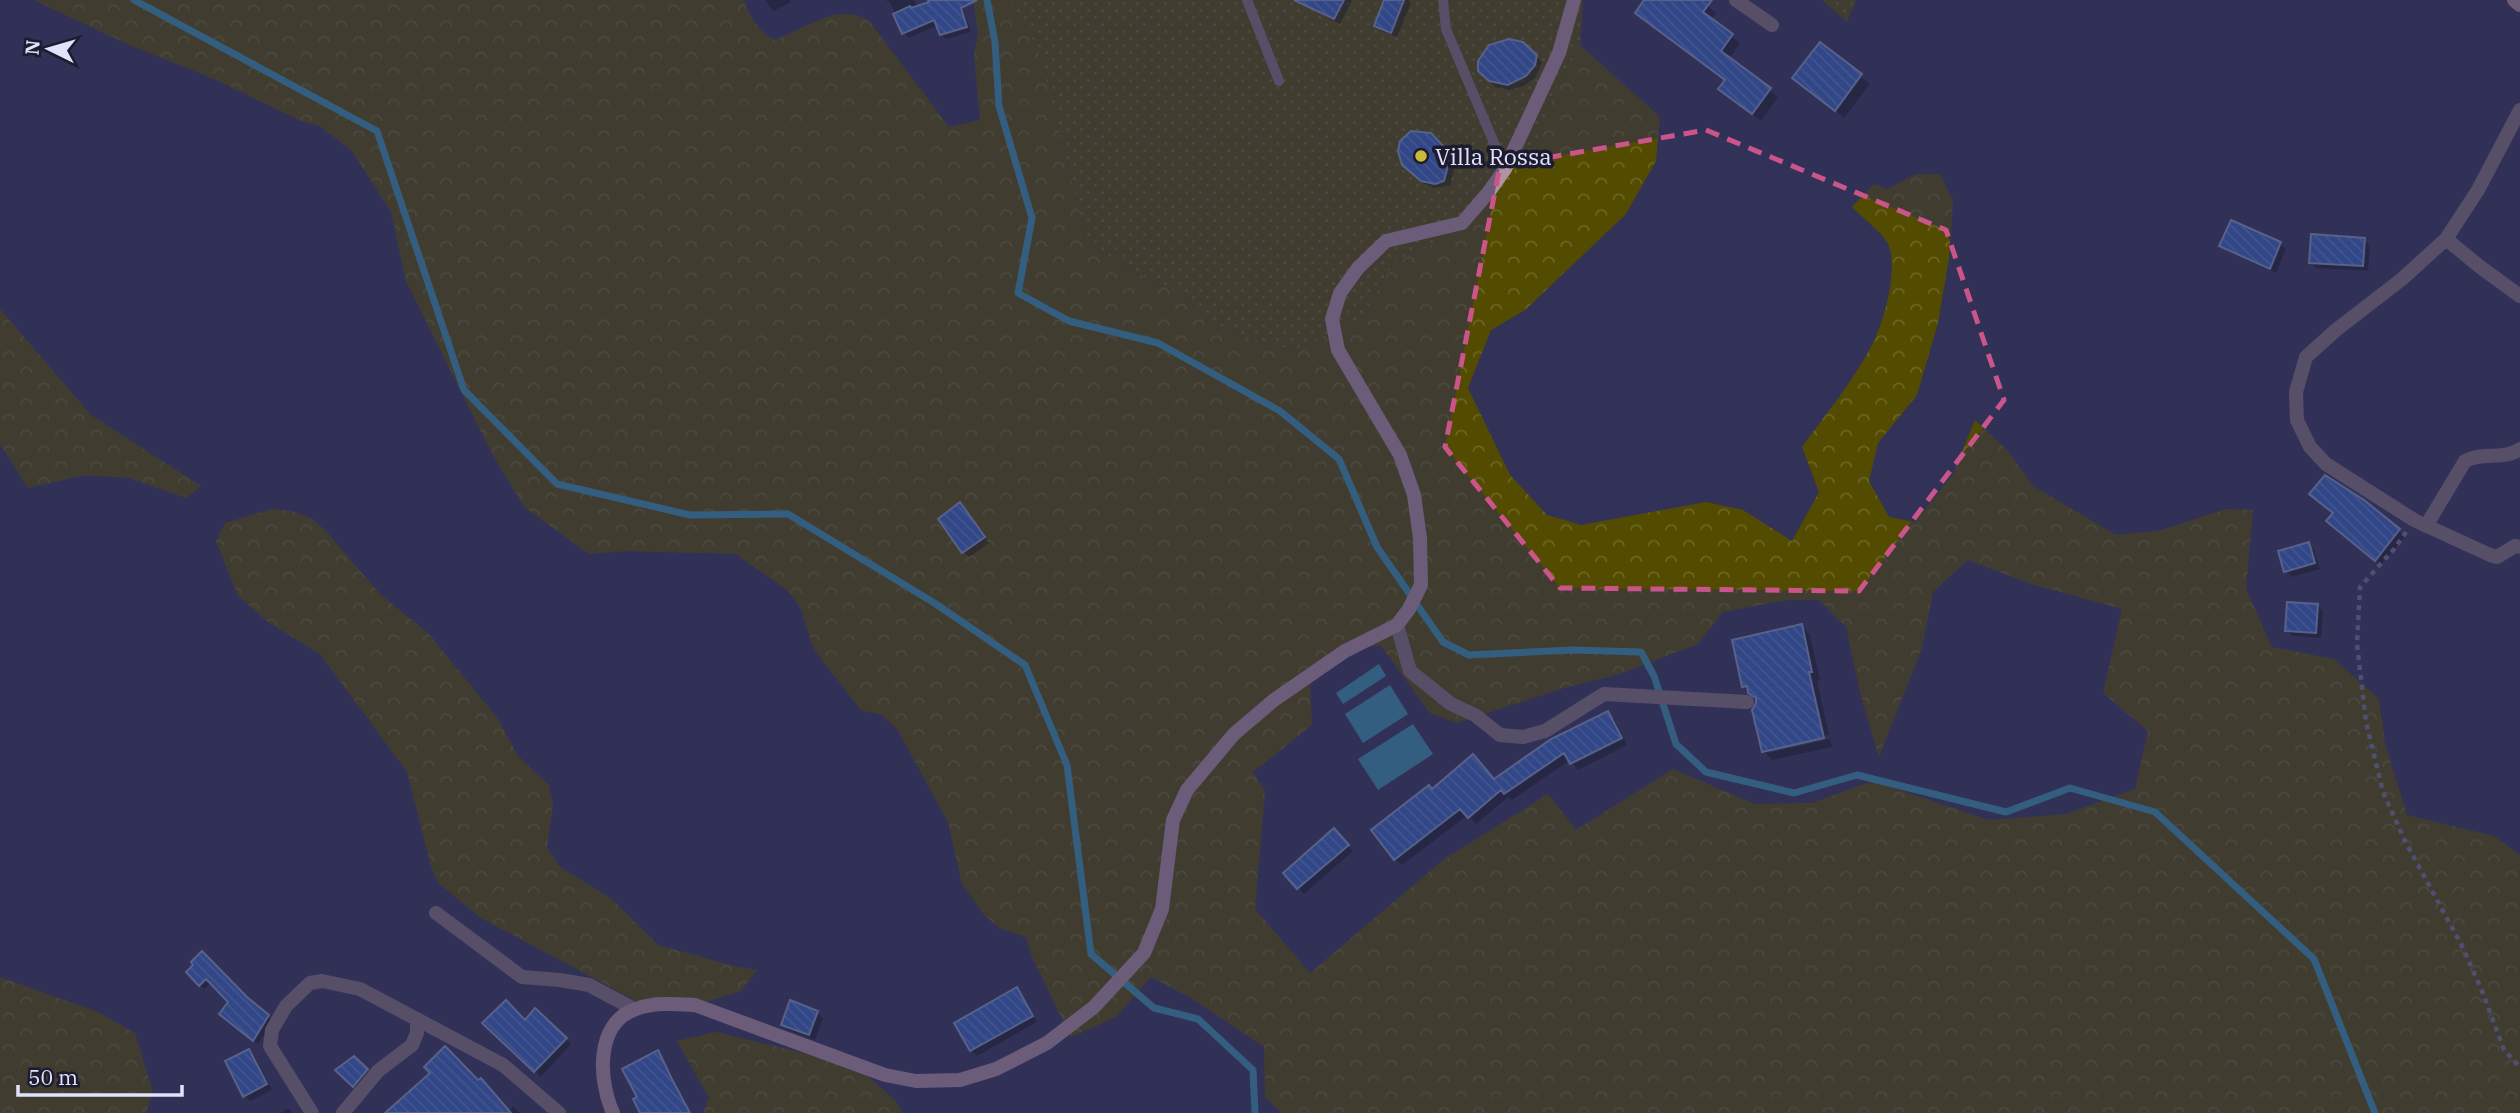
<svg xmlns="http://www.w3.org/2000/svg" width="2520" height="1113" viewBox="0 0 2520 1113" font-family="'IBM Plex Serif',serif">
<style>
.grass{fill:url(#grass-dots)}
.forest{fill:url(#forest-crowns);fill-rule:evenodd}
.water{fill:#3694b1}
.shadow{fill:#0007}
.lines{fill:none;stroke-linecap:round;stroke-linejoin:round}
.stream{stroke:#3694b1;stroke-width:7}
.building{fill:url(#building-back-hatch);stroke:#859cc6;stroke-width:2}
.path{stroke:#727394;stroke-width:4.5;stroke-dasharray:5 5;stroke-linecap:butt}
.lane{stroke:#85717d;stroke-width:10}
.street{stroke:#85717d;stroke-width:14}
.secondary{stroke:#b191a4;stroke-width:14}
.marked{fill:none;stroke:#cb558b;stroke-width:5;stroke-dasharray:14 9;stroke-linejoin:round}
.poi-dot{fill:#caba3a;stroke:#1c1c2e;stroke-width:2.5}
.labels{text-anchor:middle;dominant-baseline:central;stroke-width:7;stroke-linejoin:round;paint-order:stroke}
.poi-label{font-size:23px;fill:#e1e3fc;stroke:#1c1c2e;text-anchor:start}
</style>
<defs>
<pattern id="grass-dots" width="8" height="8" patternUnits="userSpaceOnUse" patternTransform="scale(1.75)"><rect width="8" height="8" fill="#534b00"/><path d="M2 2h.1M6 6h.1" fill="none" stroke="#6b6526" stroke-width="1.8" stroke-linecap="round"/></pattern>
<pattern id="forest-crowns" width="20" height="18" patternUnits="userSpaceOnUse" patternTransform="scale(1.75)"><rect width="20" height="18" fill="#534b00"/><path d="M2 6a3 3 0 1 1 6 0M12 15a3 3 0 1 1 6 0" fill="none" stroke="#6b6526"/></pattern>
<pattern id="building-back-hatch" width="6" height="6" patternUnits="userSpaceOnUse" patternTransform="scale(1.75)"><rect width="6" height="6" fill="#3162c3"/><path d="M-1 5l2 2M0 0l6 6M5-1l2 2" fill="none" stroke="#5880cf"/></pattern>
</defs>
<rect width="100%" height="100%" fill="#323258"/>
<path class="grass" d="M1010,0h573l-3,45 -25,47 -25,66 -20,28 -41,40 -76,38 -31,54 -68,32 -65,-18 -55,-41 -50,-24 -37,-27 -34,-132z
M1822,0h34l-9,22z"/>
<path class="forest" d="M34,0h710c6,17 14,31 30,40 33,-10 61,-40 96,-18l79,105 31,-7 -6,-66 4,-21 -5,-33h37l28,49 49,191 37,27 50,24 55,41 65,18 68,-32 31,-54 76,-38 41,-40 20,-28 25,-66 25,-47 80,72 -4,44 -30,53 -101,96 -34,20 -23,58 42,87 37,40 34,10 125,-23 37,8 49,31 27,-49 -17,-45c24,-33 51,-66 70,-102 12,-23 26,-73 17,-99 -3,-10 -28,-30 -37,-39l22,-23 14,5 28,-15h24l13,27 -4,57 -11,65 -21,72 -39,48 -9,38 20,36 26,5 38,-48 22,-54 33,31 25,35 83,49 43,-4 67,-22 27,1 -7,79 26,58 62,12 45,40 6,44 22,72 87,21 26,19v258h-1239l-16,-16 -1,-50 -73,-49 -40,-21 -35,40 -45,20 -39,-80 -6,-20 -25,-8 -16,-13 -23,-32 -14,-62 -51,-93 -15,-14 -21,-5 -48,-62 -12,-39 -13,-18 -52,-37 -109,-3 -38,3 -65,-47 -34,-57 -84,-169 -15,-69 -39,-61 -32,-25 -19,-5 -87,-42 -87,-35zM1968,560l63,24 91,25 -19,84 45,38 -13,58 -69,25 -77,6 -116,-39 -61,22 -57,1 -82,-35 -97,61 -28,-36 -105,66 -133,113 -55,-64 10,-118 -12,-19 59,-47 -2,-43 55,-36h16l49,67 27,10 107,-35 53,-13 81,-31 25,-32 64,-12h32l27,27 14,66 19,64 43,-109 11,-56z
M0,309l91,106 110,71 -15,12 -57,-20 -44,-3 -57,13 -28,-44z
M272,509l19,2 20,7 14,12 56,65 48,39 69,85 20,37 31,29 4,20 -6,42 12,19 54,34 45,45 76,21 23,4 -16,21 -44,14 -51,1 -165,-88 -43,-35 -7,-17 -24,-94 -87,-118 -52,-32 -30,-26 -22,-55 9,-18z
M0,977l98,35 37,21 18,59 -7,21h-146z
M715,1032l140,33 41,36 6,12h-199l6,-15 -32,-57z"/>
<path class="water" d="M1379,664l7,12 -43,28 -7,-11z
M1390,685l18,29 -45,29 -18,-29z
M1413,724l20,30 -55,36 -20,-31z"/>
<path class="shadow" d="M765,0h25l1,2 -18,9z
M885,0h29l4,8 24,-8h18l11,32 -25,7 -5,-5 -3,-9 -29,13 -5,-5 -14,-31z
M1318,0h34l-12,24 -14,-7 -6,-6z
M1386,0h22l3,3 -14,34 -15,-6 -6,-6z
M1647,0h54l15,13 -5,7 29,23 -11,16 49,38 -17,24 -40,-32 5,-8 -89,-68z
M1522,44l20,18 -7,16 -12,8 -13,4 -14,-3 -7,-6z
M1820,44l50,40 -26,34 -49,-40z
M1430,135l20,21 4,13 -4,17 -17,2 -13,-7 -17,-17z
M2232,222l48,22 6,5 -10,24 -49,-22 -6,-5z
M2364,240l6,6 -2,25 -52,-3 -5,-6z
M2363,501l42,35 -24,29 -47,-38z
M966,510l23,33 -20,14 -5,-5z
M2308,544l6,6 6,19 -28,8 -6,-6z
M2318,605l5,6 -2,27 -28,-2 -6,-6z
M1801,626l9,9 10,45 -3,1 12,54 -61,14v4l62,-14 2,8 -60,13 -8,-9 -6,-52 -14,-12z
M1608,713l7,7 12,25 -49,25 -8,-10 -58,40 -4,-3 -32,27 -8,-9 -66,50 -7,-6 37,-68 62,-10z
M1340,836l13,15 -49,43 -18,-21z
M196,965l50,34 27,22 -15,23 -32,-26 5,-16 -19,-20 -8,7 -16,-16z
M1017,989l20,33 -60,34 -6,-6z
M536,1011l35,33 -30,33 -57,-54 41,-1z
M817,1012l6,6 -8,22 -27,-10 -5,-6z
M248,1051l6,5 18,34 -22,11 -5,-5z
M658,1052l5,6 28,55h-49l-3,-15z
M354,1058l18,17 -13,16 -22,-20z
M513,1106l6,7h-131h121z
M288,1108l5,5h-12z"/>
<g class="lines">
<path class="stream" d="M134,0l243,131 87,259 93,94 133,31 98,-1 148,90 89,61 42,100 24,189 63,54 44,11 55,51 2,43
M987,0l8,42 4,64 33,112 -14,75 51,28 89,22 122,68 59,48 38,88 66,95 26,13 104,-5 68,2 13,24 22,68 30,28 88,21 63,-18 149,37 64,-24 85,24 159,147 61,154"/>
</g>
<path class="building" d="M928,0h49l-16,8 6,19 -27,8 -6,-15 -32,14 -9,-20 17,-8 1,2 18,-6z
M1294,0h50l-10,19z
M1384,0h20l-13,33 -17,-7z
M1644,0h68l-9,12 30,22 -12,17 50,37 -19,26 -34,-25 7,-9 -90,-67z
M1509,39l14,3 14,13 -2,10 -9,11 -18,9 -19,-4 -11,-10v-10l11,-16z
M1820,42l42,32 -27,37 -43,-33z
M1411,131l20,2 14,15 4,14 -5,19 -9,3 -14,-3 -19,-16 -4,-14 2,-10z
M2231,220l50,22 -11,27 -51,-23z
M2311,234l54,4 -2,28 -54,-3z
M2325,475l39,25 36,29 -25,32 -49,-40 7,-8 -24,-19z
M960,502l25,35 -23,16 -24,-34z
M2309,542l6,21 -31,9 -6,-21z
M2287,602l31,2 -2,29 -31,-2z
M1802,624l10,48h-3l15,66 -62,14 -10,-42 4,-7v-5l-8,-5 -1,-7 -5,1 -10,-47z
M1608,711l14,27 -52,26 -6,-11 -60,41 -3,-4 -33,28 -8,-9 -66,51 -23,-30 58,-45 3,4 41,-35 21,25 57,-40z
M1334,828l15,17 -52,44 -14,-16z
M202,951l45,46 22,18 -16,26 -34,-27 9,-12 -22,-23 -7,7 -13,-14 7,-7 -2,-3z
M1017,987l16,29 -63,35 -16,-28z
M506,1000l19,20 10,-12 32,30 -33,34 -52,-49z
M790,1000l28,11 -9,24 -28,-10z
M445,1046l33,34 3,-2 30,35h-126l45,-40 -6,-6z
M249,1049l18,35 -24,13 -18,-36z
M658,1050l14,29 18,34h-50l-7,-14 4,-2 -15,-28z
M354,1056l14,13 -15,18 -18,-17z"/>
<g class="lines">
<path class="path" d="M2406,532l-11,16 -35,39 -3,57 9,78 17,70 22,49 57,105 20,45 22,59 16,17"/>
<path class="lane" d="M1247,0l32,81
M1443,0l3,29 59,140"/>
<path class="street" d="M1736,0l36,25
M2520,110l-42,80 -32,49 -44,40 -66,51 -30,27 -10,35 1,28 13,27 16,17 88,56 76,35 7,2 18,-11 5,1
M2446,239l33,27 41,30
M2426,526l39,-65c19,-10 37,0 55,-12
M1397,625l13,46 41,33 24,11 25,20 23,2 22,-6 59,-37 143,8
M436,913l86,64 38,3 29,5 45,24
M312,1113l-42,-67 2,-16 14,-24 24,-23 12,-2 38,8 143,76 56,48
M343,1113l35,-42 34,-26 5,-12v-14"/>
<path class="secondary" d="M2514,0l6,5
M613,1113c-14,-31 -19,-90 23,-104 19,-7 39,-5 59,-4l190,70 31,6 44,-1 36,-11 51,-26 47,-36 50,-54 18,-44 11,-89 14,-30 47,-56 40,-34 71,-49 52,-26 12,-16 12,-24 -1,-47 -6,-43 -14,-40 -62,-105 -6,-31 8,-26 18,-25 28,-27 76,-18 26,-30 17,-24 54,-116 15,-53"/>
</g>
<path d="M0 0H2520V1113H0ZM1706,130l240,100 58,170 -145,191 -299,-3 -115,-141 55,-281z" fill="#323258" fill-opacity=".55" fill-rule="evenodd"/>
<path class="marked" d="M1706,130l240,100 58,170 -145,191 -299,-3 -115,-141 55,-281z"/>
<circle class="poi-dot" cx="1421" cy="156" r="7"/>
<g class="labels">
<g class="poi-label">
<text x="1435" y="156">Villa Rossa</text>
</g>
</g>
<g transform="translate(49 49) rotate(275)" stroke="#1c1c2e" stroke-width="5" paint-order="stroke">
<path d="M0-5L12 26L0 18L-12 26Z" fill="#e1e3fc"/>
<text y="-10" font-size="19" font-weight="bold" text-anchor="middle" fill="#e1e3fc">N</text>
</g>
<path d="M18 1085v10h164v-10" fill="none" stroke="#e1e3fc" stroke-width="3.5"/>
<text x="28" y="1085" font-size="21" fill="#e1e3fc" stroke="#1c1c2e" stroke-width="5" paint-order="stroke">50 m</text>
</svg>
